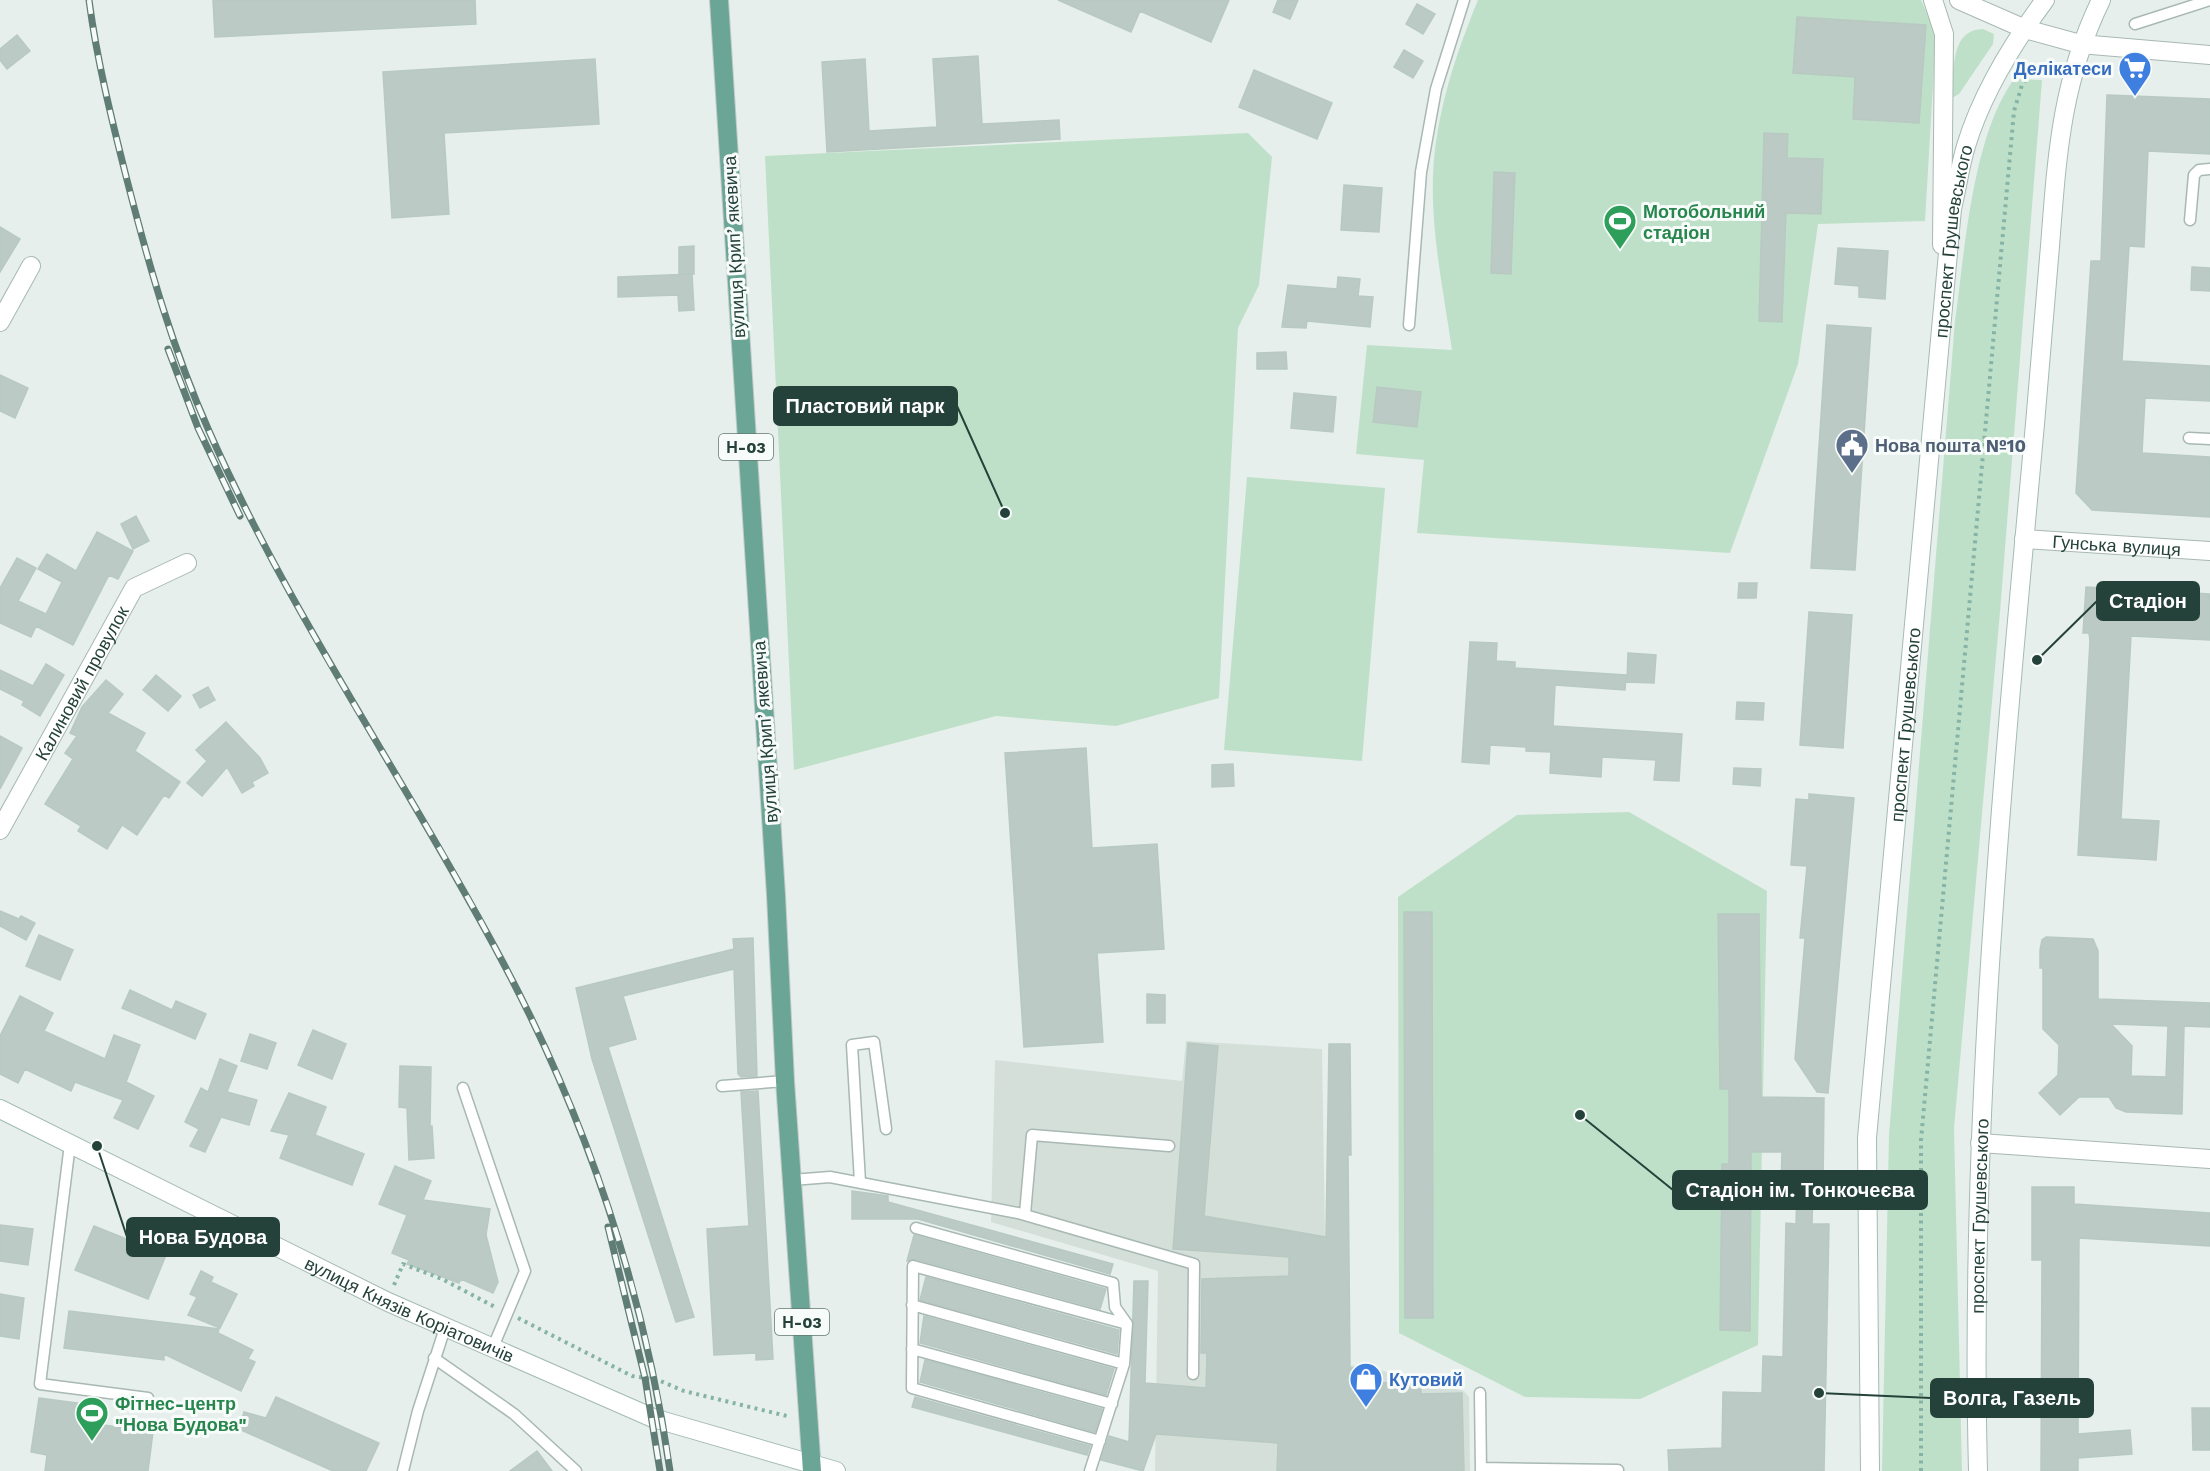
<svg xmlns="http://www.w3.org/2000/svg" width="2210" height="1471" viewBox="0 0 2210 1471" font-family="'Work Sans',sans-serif">
<style>
.built{fill:#d4dfda}
.green{fill:#bfe0c8}
.building{fill:#bbcac4;stroke:#b8c9c2;stroke-width:1.5;fill-rule:evenodd}
.lines{fill:none;stroke-linecap:round;stroke-linejoin:round}
.service-casing{stroke:#a8b8b2;stroke-width:13}
.minor-casing{stroke:#a8b8b2;stroke-width:20}
.secondary-casing{stroke:#a4bbb3;stroke-width:20}
.primary-casing{stroke:#c2cac8;stroke-width:20}
.path{stroke:#86b3a5;stroke-width:4;stroke-dasharray:3 4.5;stroke-linecap:butt}
.service{stroke:#fff;stroke-width:10}
.minor{stroke:#fff;stroke-width:18}
.secondary{stroke:#fff;stroke-width:18}
.primary{stroke:#6aa596;stroke-width:18}
.rail-casing{stroke:#5f7d75;stroke-width:7}
.rail{stroke:#f7fbf9;stroke-width:4.5;stroke-dasharray:14;stroke-linecap:butt}
.labels{text-anchor:middle;dominant-baseline:central;stroke-width:6;stroke-linejoin:round;paint-order:stroke}
.shield{fill:#f7fbf9;stroke:#637a73;stroke-width:1.5}
.shield-label{font-size:16px;font-weight:bold;fill:#24423a}
.shop-label{font-size:18px;font-weight:bold;fill:#366cbe;stroke:#f7fbf9;text-anchor:end}
.leisure-label{font-size:18px;font-weight:bold;fill:#27864d;stroke:#f7fbf9;text-anchor:start}
.street-label{font-size:18px;fill:#24423a;stroke:#f7fbf9}
.service-label{font-size:18px;font-weight:bold;fill:#4e5e75;stroke:#f7fbf9;text-anchor:start}
.leader{fill:none;stroke:#24423a;stroke-width:2}
.callout-dot{fill:#24423a;stroke:#f7fbf9;stroke-width:2}
.callout{fill:#24423a;stroke:#24423a;stroke-width:2}
.callout-label{font-size:20px;text-anchor:middle;font-weight:bold;fill:#fff}
</style>
<rect width="100%" height="100%" fill="#e6efeb"/>
<path class="built" d="M1186,1041l136,8 5,314 40,4 97,24 5,6 1,74h-315l3,-200 -167,-49 4,-162 187,21z"/>
<path class="green" d="M1478,0h443l15,34 -11,187 -107,3 -20,140 -68,189 -313,-20 7,-73 -68,-6 11,-109 85,5c-8,-56 -21,-116 -19,-173 2,-61 22,-121 45,-177z
M1983,29l11,5 -1,10 -34,50 -7,4c-1,-7 0,-16 1,-23 2,-22 4,-45 30,-46z
M2014,79l28,1 -42,532 -46,516 8,343h-80l7,-336 66,-814c10,-71 17,-184 59,-242z
M1248,133l24,24 -13,128 -21,43 -19,370 -103,28 -120,-10 -202,54 -29,-614z
M1247,477l138,11 -23,273 -138,-11z
M1629,812l138,79 -9,454 -118,54 -115,-2 -126,-64 -1,-436 119,-82z"/>
<path class="building" d="M213,0h262l1,24 -261,13z
M1058,0h171l-18,42 -71,-31 -9,21z
M1278,0h20l-8,19 -17,-7z
M1417,4l18,10 -12,20 -17,-10z
M1797,17l129,8 -7,98 -66,-4 2,-42 -62,-4z
M17,35l13,16 -23,18 -7,-9v-11z
M1404,50l19,11 -10,17 -19,-11z
M978,56l4,68 77,-4 1,19 -233,13 -5,-90 43,-3 4,72 68,-4 -4,-68z
M595,59l4,65 -155,9 5,81 -57,4 -9,-146z
M1254,70l78,33 -15,36 -78,-32z
M2107,95l103,4v55l-62,-3 -4,96 -15,-1 -7,115 88,5v35l-65,-3 -3,55 68,4v60l-118,-7 -16,-17 15,-232h10z
M1764,133l24,1 -1,24 36,1 -2,55 -35,-1 -4,109 -23,-1z
M1494,172l21,1 -4,101 -20,-1z
M1344,185l38,3 -3,44 -38,-2z
M0,227l20,12 -20,33z
M694,246v28h-15v-27z
M1838,248l50,3 -3,48 -26,-2v-11l-24,-2z
M2192,267l18,1v23l-19,-1z
M692,274l2,36 -15,1 -1,-16 -60,2v-20z
M1338,277l22,2 -2,17 15,1 -3,30 -63,-6 -1,7 -24,-1 6,-42 49,4z
M1827,325l44,3 -16,242 -44,-2z
M1286,352l1,17h-30v-16z
M0,375l28,13 -13,30 -15,-7z
M1377,387l44,5 -4,35 -44,-5z
M1294,393l42,4 -3,35 -42,-4z
M136,516l13,25 -16,8 -12,-25z
M97,532l36,19 -15,28 -9,-4 -36,70 -37,-19 -5,11 -31,-14v-35l17,-30 19,10 -18,33 28,13 16,-32 -24,-13 9,-15 29,17z
M1739,583h18l-1,15h-18z
M2086,587l124,7v46l-79,-4 -10,183 38,2 -3,39 -78,-5 12,-214 -1,-8h-6z
M1809,612l43,3 -9,133 -43,-3z
M1470,642l27,1 -1,18 19,1v6l111,7 -1,15 -70,-5 -2,41 129,8 -3,47 -25,-1 2,-20 -54,-3 -1,20 -51,-4 1,-21 -25,-1v-4l-36,-2 -1,19 -27,-2z
M1628,653l28,2 -2,28 -27,-1z
M46,664l18,11 -24,41 -18,-11 2,-4 -24,-12v-19l33,16z
M156,675l25,21 -13,15 -25,-21z
M106,680l17,14 -15,19 37,20 -10,18 45,31 -11,16 -5,-3 -27,40 -15,-10 -15,24 -29,-18 3,-5 -36,-22 28,-45 -8,-6 12,-17 -7,-3 12,-26z
M208,687l7,13 -15,8 -7,-13z
M1737,702l27,1 -1,17 -27,-1z
M226,722l34,36 8,15 -16,9 2,4 -12,7 -15,-26 -25,29 -15,-13 20,-22 -11,-11z
M0,736l22,12 -22,41z
M1086,748l6,100 65,-4 7,105 -67,4 6,89 -79,5 -19,-294z
M1233,764l1,22 -22,1v-22z
M1734,768l27,1 -1,17 -27,-2z
M1809,794l45,4 -26,295 -11,-1 -22,-33 10,-121h-5l7,-72 -16,-1 5,-66 13,1z
M0,911l19,8 2,-3 14,7 -9,17 -26,-14z
M1404,912h28l1,406h-28z
M1718,914h41l2,183 63,1 -1,91h-10l-1,35h17l-5,247h-155l-1,-21 54,-2 1,-56 39,1 1,-37 20,1 3,-134 10,1 1,-35h-16l1,-37h-31l-1,179 -30,-1 2,-166h7v-75h-9z
M39,935l34,15 -13,30 -34,-14z
M2046,937l47,2 5,12v48l112,4v24l-26,-1 -2,88 -56,-2 -10,-4 -7,-11h-30l-19,18 -21,-22 19,-18 1,-30 -16,-16v-61h-3v-18l2,-10zM2111,1024l57,2 -2,51 -35,-1 1,-30z
M753,938l4,138 -16,1 -3,-3 -4,-105 -111,27 13,43 -28,8 86,270 -18,5 -84,-263 -16,-71 158,-39 -1,-10z
M130,990l42,20 4,-9 30,13 -11,25 -73,-31z
M1147,994l18,1v28h-18z
M20,996l33,17 -9,18 61,28 9,-24 26,10 -14,37 28,14 -16,33 -24,-11 9,-18 -48,-18 -4,9 -46,-22 -7,14 -18,-9v-38z
M313,1030l33,14 -14,35 -34,-14z
M250,1034l26,9 -9,26 -26,-8z
M1188,1043l30,3 -14,170 122,21 3,-193h21l1,111h-3l2,213h8v5h17l1,10 45,-1v12l41,-1 2,78h-187l1,-28 -122,-9 -13,37 -42,-11 8,-24 20,6 5,-161h14l-3,102 61,5 1,-35h-6l1,-74 87,-3v-19l-116,-8z
M220,1059l17,7 -10,26 30,8 -8,25 -28,-8 -16,35 -15,-6 9,-17 -14,-7 16,-34 7,4z
M400,1066l31,1 -1,59h2l2,32 -25,2 -2,-52 -8,-1z
M758,1091l15,268 -17,1v-7l-42,2 -7,-126 42,-3 -8,-134z
M289,1093l37,14 -11,28 49,19 -12,31 -72,-27 9,-23 -18,-4z
M395,1166l36,15 -8,19 67,9 -4,26 12,47 -5,11 -32,-14 -2,4 -52,-19 2,-4 -17,-7 15,-38 -28,-11z
M2032,1187h42v17l136,9v33l-131,-8 -1,196 52,-4 2,24 -54,4v13h-37l1,-211h-10z
M852,1191l36,5v6l225,62 -3,10 -192,-55h-66z
M0,1225l33,4 -5,36 -28,-4z
M94,1226l72,29 -18,44 -73,-29z
M914,1235l192,54 -6,20 -185,-50 -8,2z
M201,1271l12,6 -2,5 26,12 -17,34 -32,-13 9,-18 -7,-3z
M926,1277l193,53 -2,24 -197,-54z
M0,1294l24,4 -5,41 -19,-3z
M69,1311l150,18 -1,4 35,17 -5,9 7,3 -14,29 -77,-37v6l-100,-12z
M924,1316l190,53 -8,26 -186,-52z
M925,1360l177,49 -7,23 -175,-50z
M276,1397l103,46 -13,28h-33l-94,-42 5,-17 22,6z
M915,1397l175,49 -3,9 -175,-48z
M39,1398l45,6 -2,18 71,10 -5,39h-103l2,-16 -16,-3z
M2192,1408h18v42h-17z
M537,1451l15,20h-42z"/>
<g class="lines">
<defs>
<path id="service" d="M2135,24l75,-24
M2190,220l4,-45 5,-5 11,-1
M1409,325l12,-153 15,-83 28,-89
M2189,438l21,1
M722,1086l63,-5
M463,1088l62,183 -32,76
M70,1144l-30,240 108,14
M792,1180l38,-3 188,36 176,51 -1,110
M860,1182l-8,-137 22,-3 12,87
M1025,1214l7,-79 137,11
M916,1228l197,55 2,24 12,17 -3,40 -34,107
M912,1305l212,59
M912,1349l200,55
M434,1358l80,56 62,57
M1480,1393l1,78
M1100,1441l-188,-53 1,-122 214,58
M1481,1468l137,2
M403,1471l15,-60 28,-86"/>
<g id="minor">
<path d="M1933,0l11,34 -2,211"/>
<path d="M1959,0l66,29 55,15 130,11"/>
<path d="M0,322l31,-56"/>
<path id="s1" d="M2024,539l186,12"/>
<path id="s2" d="M0,830l134,-242 53,-25"/>
<path d="M1980,1143l230,16"/>
</g>
<g id="secondary">
<path id="s3" d="M0,1109l388,193 265,116 183,53"/>
<path id="s4" d="M1870,1471l-3,-333 85,-929c5,-21 8,-43 14,-63 16,-53 47,-103 79,-146"/>
<path id="s5" d="M1978,1471c-9,-350 25,-699 57,-1047 5,-60 10,-119 15,-178 7,-90 11,-164 51,-246"/>
</g>
<path id="primary" d="M719,0l57,895 9,186 27,390"/>
</defs>
<use href="#service" class="service-casing"/>
<use href="#minor" class="minor-casing"/>
<use href="#secondary" class="secondary-casing"/>
<use href="#primary" class="primary-casing"/>
<path class="path" d="M394,1285l9,-21 39,15 53,28
M518,1318l114,58 26,4 26,11 107,26
M1921,1471v-331l93,-1029 8,-26 12,-16"/>
<use href="#service" class="service"/>
<use href="#minor" class="minor"/>
<use href="#secondary" class="secondary"/>
<use href="#primary" class="primary"/>
<defs>
<path id="rail" d="M89,0c8,61 23,121 38,180 22,86 46,170 82,251 81,184 197,349 291,526 87,162 144,332 170,514
M168,349l30,79 42,88
M608,1227l37,151 15,93"/>
</defs>
<use href="#rail" class="rail-casing"/>
<use href="#rail" class="rail"/>
</g>
<defs>
<symbol id="supermarket-pin" viewBox="-11 -11 22 30"><path d="M0 17L-7.5 6A9.5 9.5 0 1 1 7.5 6Z" fill="#3f7fe0" stroke="#f7fbf9"/><path d="M-6-5.5h2.5l.6 2H6L4.5 2H-2.5L-4.4-4H-6ZM-1.5 3.2a1.3 1.3 0 1 0 .1 0ZM3 3.2a1.3 1.3 0 1 0 .1 0Z" fill="#fff"/></symbol>
<symbol id="stadium-pin" viewBox="-11 -11 22 30"><path d="M0 17L-7.5 6A9.5 9.5 0 1 1 7.5 6Z" fill="#2e9e5b" stroke="#f7fbf9"/><path d="M0-5a6.5 5 0 1 0 0 10a6.5 5 0 1 0 0-10ZM-3.5-1.8h7v3.6h-7Z" fill="#fff"/></symbol>
<symbol id="civic-pin" viewBox="-11 -11 22 30"><path d="M0 17L-7.5 6A9.5 9.5 0 1 1 7.5 6Z" fill="#5c6f8a" stroke="#f7fbf9"/><path d="M-.6-6.5H3V-4.5H.6V-3L4-1V1h2V6H-6V1h2V-1L-.6-3ZM-1.2 2.5V6h2.4V2.5Z" fill="#fff"/></symbol>
<symbol id="shop-pin" viewBox="-11 -11 22 30"><path d="M0 17L-7.5 6A9.5 9.5 0 1 1 7.5 6Z" fill="#3f7fe0" stroke="#f7fbf9"/><path d="M-5-2.5h2.3a2.7 3.5 0 0 1 5.4 0H5L5.5 6h-11ZM-1.5-2.5h3a1.5 2.3 0 0 0-3 0Z" fill="#fff"/></symbol>
</defs>
<g fill-rule="evenodd">
<use href="#supermarket-pin" x="2116" y="49" width="38" height="52"/>
<use href="#stadium-pin" x="1601" y="202" width="38" height="52"/>
<use href="#civic-pin" x="1833" y="426" width="38" height="52"/>
<use href="#shop-pin" x="1347" y="1360" width="38" height="52"/>
<use href="#stadium-pin" x="73" y="1394" width="38" height="52"/>
</g>
<g class="labels">
<g class="shield">
<rect x="719" y="434" width="54" height="26" rx="4.5"/>
<rect x="775" y="1309" width="54" height="26" rx="4.5"/>
</g>
<g class="shield-label">
<text x="746" y="447">Н-03</text>
<text x="802" y="1322">Н-03</text>
</g>
<g class="shop-label">
<text x="2112" y="68">Делікатеси</text>
<text x="1389" y="1379" text-anchor="start">Кутовий</text>
</g>
<g class="leisure-label">
<text x="1643" y="211">Мотобольний<tspan x="1643" dy="21">стадіон</tspan></text>
<text x="115" y="1403">Фітнес-центр<tspan x="115" dy="21">"Нова Будова"</tspan></text>
</g>
<g class="street-label">
<text stroke="none"><textPath href="#s4" startOffset="1234">проспект Грушевського</textPath></text>
<text transform="translate(734 247) rotate(-93)">вулиця Крипʼякевича</text>
<text stroke="none"><textPath href="#s1" startOffset="93">Гунська вулиця</textPath></text>
<text stroke="none"><textPath href="#s2" startOffset="168">Калиновий провулок</textPath></text>
<text stroke="none"><textPath href="#s4" startOffset="748">проспект Грушевського</textPath></text>
<text transform="translate(765 732) rotate(-94)">вулиця Крипʼякевича</text>
<text stroke="none"><textPath href="#s5" startOffset="255">проспект Грушевського</textPath></text>
<text stroke="none"><textPath href="#s3" startOffset="456">вулиця Князів Коріатовичів</textPath></text>
</g>
<g class="service-label">
<text x="1875" y="445">Нова пошта №10</text>
</g>
</g>
<path class="leader" d="M1005 513L957 406M2037 660L2097 601M1580 1115L1673 1190M97 1146L127 1237M1819 1393L1931 1398"/>
<g class="callout-dot">
<circle cx="1005" cy="513" r="6"/>
<circle cx="2037" cy="660" r="6"/>
<circle cx="1580" cy="1115" r="6"/>
<circle cx="97" cy="1146" r="6"/>
<circle cx="1819" cy="1393" r="6"/>
</g>
<g class="callout">
<rect x="774" y="387" width="183" height="38" rx="6"/>
<rect x="2097" y="582" width="102" height="38" rx="6"/>
<rect x="1673" y="1171" width="254" height="38" rx="6"/>
<rect x="127" y="1218" width="152" height="38" rx="6"/>
<rect x="1931" y="1379" width="162" height="38" rx="6"/>
</g>
<g class="callout-label">
<text x="865" y="413">Пластовий парк</text>
<text x="2148" y="608">Стадіон</text>
<text x="1800" y="1197">Стадіон ім. Тонкочеєва</text>
<text x="203" y="1244">Нова Будова</text>
<text x="2012" y="1405">Волга, Газель</text>
</g>
</svg>
